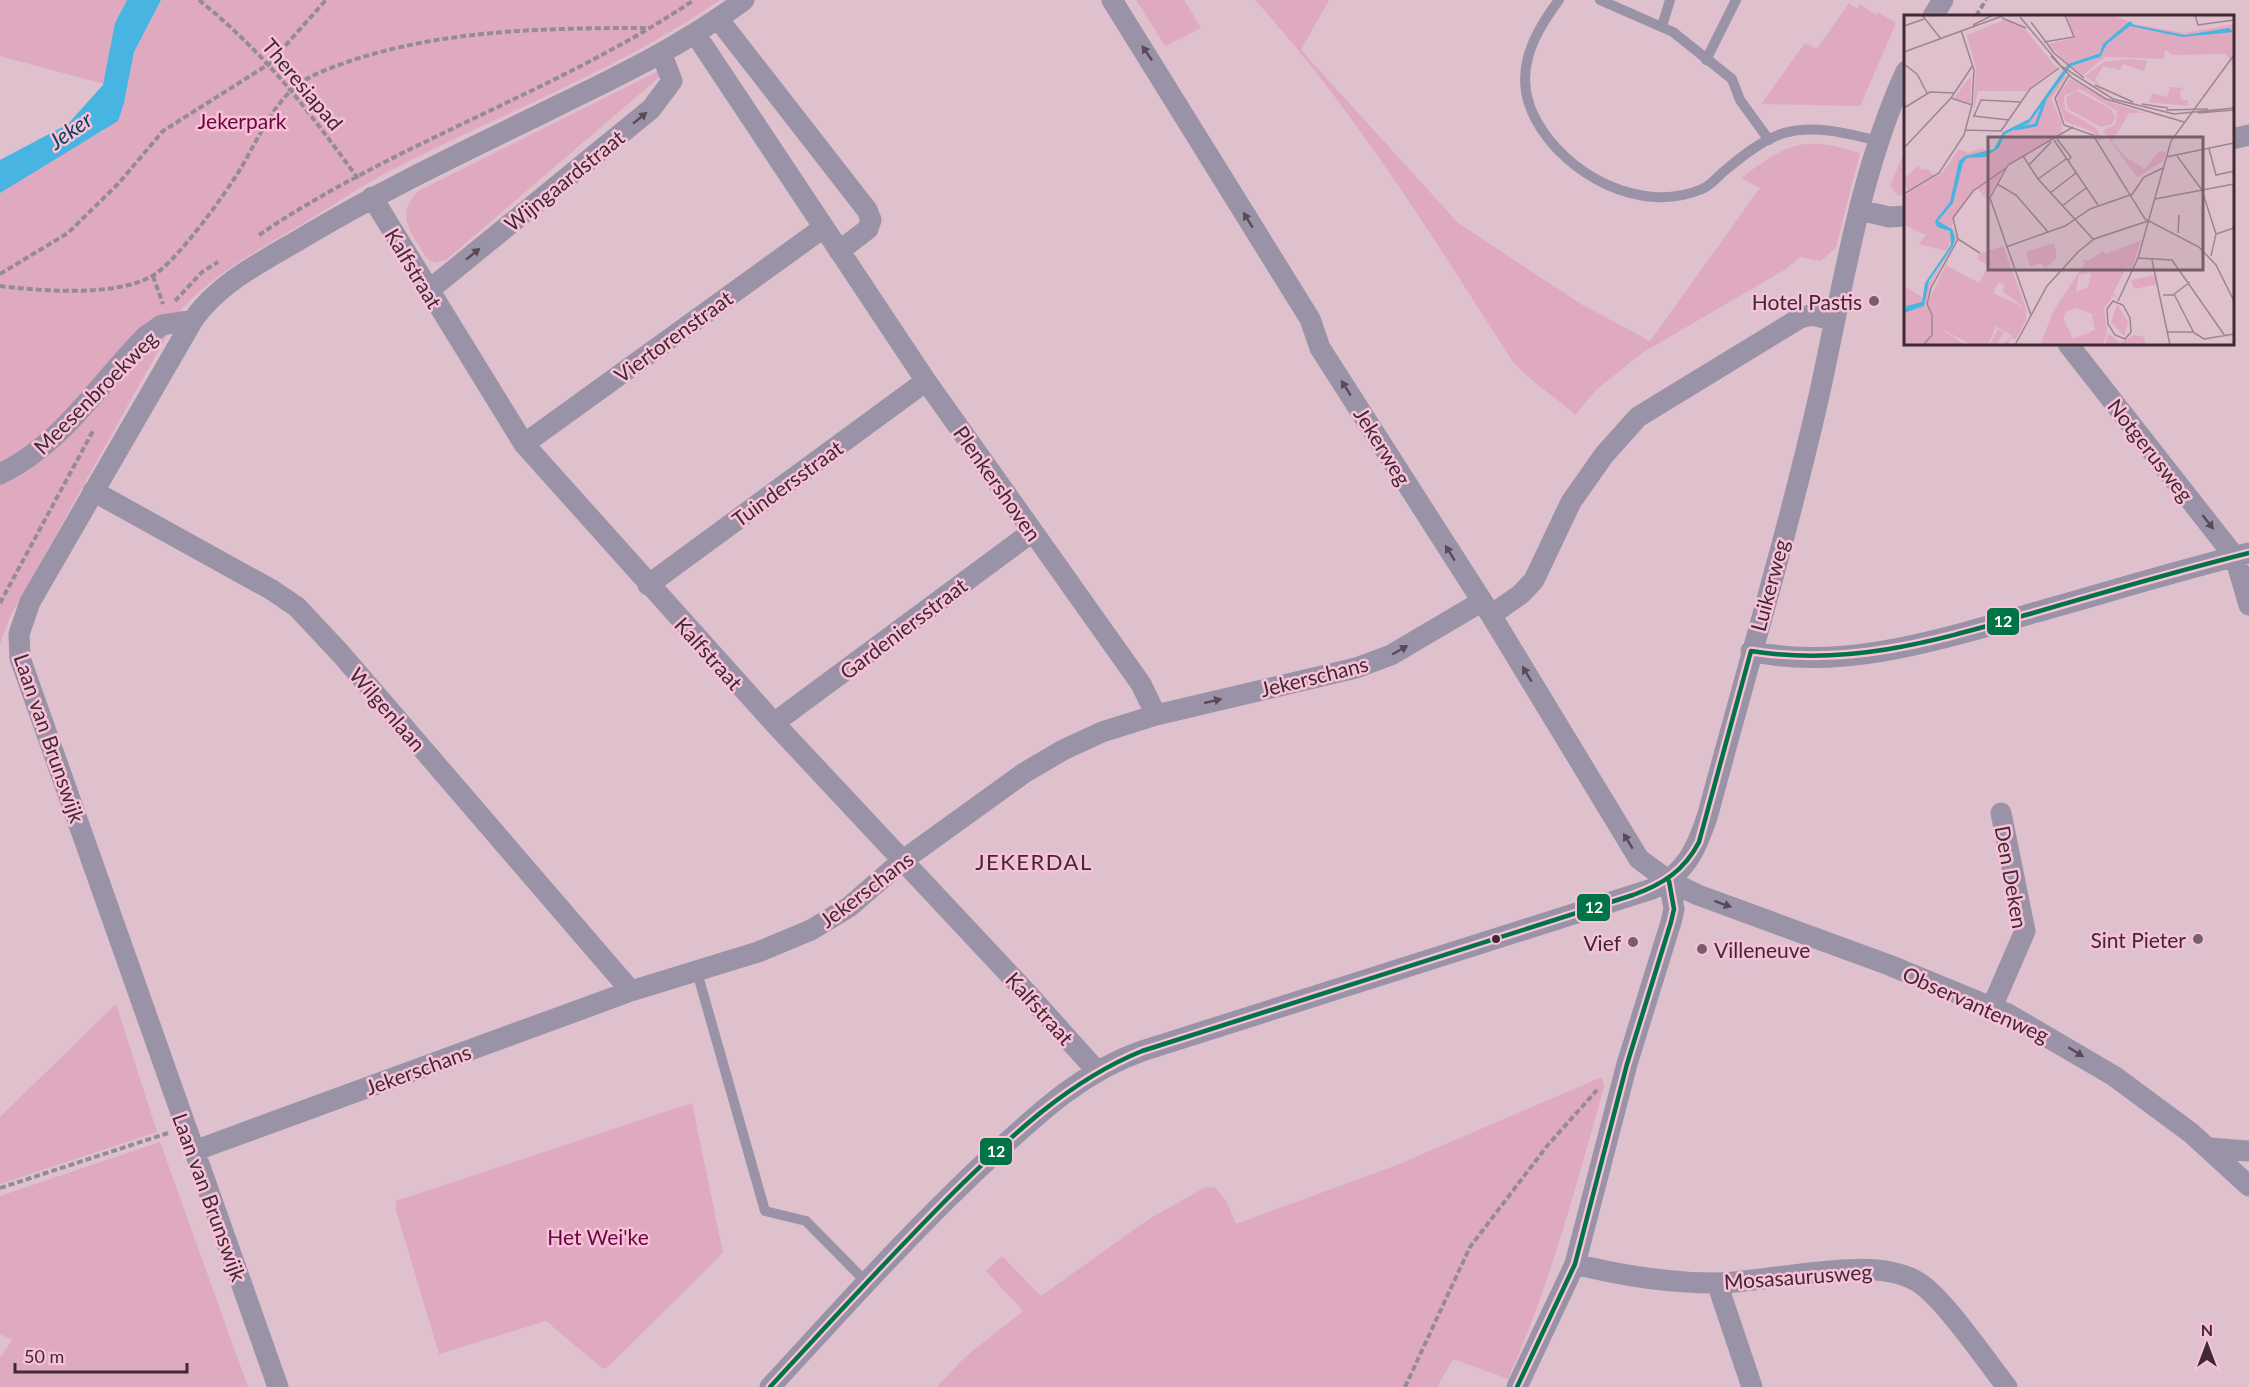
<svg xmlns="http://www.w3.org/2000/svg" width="2249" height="1387" viewBox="0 0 2249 1387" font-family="Lato,sans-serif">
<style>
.green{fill:#dfa9c0}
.water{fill:#48b4e2}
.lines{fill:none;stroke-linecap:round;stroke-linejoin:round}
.path{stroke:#958a98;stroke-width:4;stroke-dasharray:6 3;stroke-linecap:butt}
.lane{stroke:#9a92a6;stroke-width:10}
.street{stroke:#9a92a6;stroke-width:21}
.bus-1-casing{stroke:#f8c1d8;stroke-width:9}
.bus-1{stroke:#007446;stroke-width:4.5}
.oneway{fill:#5a4956}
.poi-dot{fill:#775f69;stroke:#f8c1d8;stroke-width:2}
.bus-dot{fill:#3f2a33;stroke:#f8c1d8;stroke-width:2}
.labels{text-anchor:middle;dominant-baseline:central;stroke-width:5;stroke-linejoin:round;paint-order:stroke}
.street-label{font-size:21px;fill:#3f2a33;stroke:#f8c1d8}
.park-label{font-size:21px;fill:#6a0541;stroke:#f8c1d8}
.poi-label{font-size:21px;fill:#3f2a33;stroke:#f8c1d8;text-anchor:end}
.water-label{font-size:22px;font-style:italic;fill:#09445c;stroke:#f8c1d8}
.neighbourhood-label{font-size:22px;letter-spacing:1.5px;fill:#3f2a33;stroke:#f8c1d8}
.inset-river{fill:none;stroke:#48b4e2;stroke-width:3}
.inset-road{fill:none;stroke:#9e858f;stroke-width:1.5}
.view{fill:#775f69;fill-opacity:0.15;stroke:#775f69;stroke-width:3}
.inset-edge{fill:none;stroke:#3f2a33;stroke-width:3}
.line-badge{stroke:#f8c1d8;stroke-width:2}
.badge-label{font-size:16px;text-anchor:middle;font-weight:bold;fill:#fff}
</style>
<rect width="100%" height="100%" fill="#dec1cd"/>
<path class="green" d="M0,0h127l-12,23 -11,61 -104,-28z
M161,0h559c-104,72 -224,115 -336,174 -26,14 -52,32 -77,47 -45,27 -91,50 -126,89l-171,307 -10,27v-451l37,-25 68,-38 19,-27 10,-51z
M1136,0h48l17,28 -36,18z
M1255,0h74l-28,50 157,173 123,81 69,37 110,-153 -19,-10c48,-35 61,-43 119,-25l-24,94 -15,14 -21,-4 -14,12 -144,84 -46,37 -21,25c-21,-20 -46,-33 -64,-56 -79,-123 -157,-250 -256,-359z
M1849,3l8,6 3,-5 16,11 2,-3 18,11 -36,83 -99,-2 44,-61 12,6z
M660,70l3,4 -217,186 -11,3c-8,-3 -11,-9 -16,-17 -13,-20 -20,-35 -1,-55z
M1905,150v44l-7,2 -8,-10z
M116,1004l41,128 -157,52v-67z
M1602,1077l2,10c-28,99 -54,198 -96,292l-55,-20 -16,28h-500l28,-30 58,-46 -37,-40 16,-15 39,40 108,-77 57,-32 10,1 10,13 10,23 161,-59z
M692,1103l31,150 -115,114 -5,2 -57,-48 -107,33 -43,-144v-9z
M160,1142l88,245h-248v-29l12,-18 -12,-6v-138z"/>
<path class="water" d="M127,0h34l-27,52 -10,51 -6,18 -118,72v-33l68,-36 35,-39 12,-62z"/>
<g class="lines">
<path class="path" d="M199,0c68,55 109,110 160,180
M1976,16l10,-16
M259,235c137,-93 298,-143 435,-235
M0,274l68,-41 50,-49 45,-53 106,-67 57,-64
M153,276l10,28
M0,286c41,5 116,11 152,-10 24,-13 74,-83 89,-108 14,-24 31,-61 52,-79 15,-14 38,-21 57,-28 97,-32 198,-33 300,-33
M175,301l27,-29 16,-10
M0,603l94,-174
M0,1188l168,-55
M1405,1387l65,-140 77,-101 50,-56"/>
<path class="lane" d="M1559,0c-28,37 -47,76 -23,120 30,55 105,95 166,69 8,-3 15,-11 21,-17 18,-15 39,-32 61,-39 31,-9 65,1 95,8
M1600,0l73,32 59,47 8,21 29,40
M1662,26l8,-26
M1706,60l30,-60
M697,972l68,239 41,10 60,61"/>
<path class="street" d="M1112,0l198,319 10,29 171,267 148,244 30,22 29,14 191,70 119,49 106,62 77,57 58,53
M1933,16l10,-16
M719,20l148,190 4,10 -3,9 -29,22
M696,35l230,346 215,303 15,31
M2232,139l17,-4
M372,197l152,247 250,279 251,268 71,79
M1860,210l29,7 17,-1
M428,291l223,-182 21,-28 -10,-26
M2068,344l167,213 14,48
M524,444l299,-216
M0,474c62,-29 99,-91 146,-138l16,-11 31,-5
M93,491l179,99 25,17 44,47 290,337
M648,585l278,-204
M1491,615l30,-21 13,-14 37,-78 33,-47 34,-38 162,-99 11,-3 22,5
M1751,651c90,21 195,-13 282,-38 72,-20 143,-42 216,-60
M774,723l258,-191
M1992,1007l33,-76 -24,-118
M2209,1148l40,3
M194,1151l437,-160 127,-39 53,-22 38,-23 53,-46 122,-88 39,-23 39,-18 54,-17 200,-47 35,-13 90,-53
M1575,1264c44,11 94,19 140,19 57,0 155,-30 203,-1 25,15 69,80 89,105
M1717,1283l35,104
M278,1387l-258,-729 -1,-24 11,-32 163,-282c28,-40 75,-61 116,-86 79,-47 163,-86 246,-127 66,-32 130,-63 189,-107
M770,1387c73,-79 145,-160 224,-233 46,-42 88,-82 148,-103l510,-162c34,-15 45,-41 56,-75 37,-139 79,-278 111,-418 24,-109 40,-222 87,-325
M1517,1387l58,-123 52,-200 44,-142 3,-13 -5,-28"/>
<defs>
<path id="bus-1" d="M1751,651c100,16 187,-11 282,-38 72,-21 144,-42 216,-60
M770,1387c61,-66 121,-132 184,-195 56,-55 114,-111 188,-141l491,-156c30,-11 51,-24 66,-53l52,-191
M1517,1387l58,-123 52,-200 44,-142 3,-13 -5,-28"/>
</defs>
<use href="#bus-1" class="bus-1-casing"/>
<use href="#bus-1" class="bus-1"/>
</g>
<defs><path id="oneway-solid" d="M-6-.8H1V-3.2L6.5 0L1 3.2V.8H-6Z" transform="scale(1.5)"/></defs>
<g class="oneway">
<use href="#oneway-solid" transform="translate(1147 53) rotate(-124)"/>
<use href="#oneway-solid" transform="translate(640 118) rotate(-39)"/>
<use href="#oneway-solid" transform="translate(1248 220) rotate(-121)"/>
<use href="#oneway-solid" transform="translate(473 254) rotate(-39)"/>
<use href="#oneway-solid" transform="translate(1346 388) rotate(-122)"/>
<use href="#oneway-solid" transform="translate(2208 522) rotate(52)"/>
<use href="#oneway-solid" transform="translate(1450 553) rotate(-122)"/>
<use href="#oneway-solid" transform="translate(1400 650) rotate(-30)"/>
<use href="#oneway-solid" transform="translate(1527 674) rotate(-121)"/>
<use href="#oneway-solid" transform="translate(1213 701) rotate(-13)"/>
<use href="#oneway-solid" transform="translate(1628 841) rotate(-121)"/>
<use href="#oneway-solid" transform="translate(1723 904) rotate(20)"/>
<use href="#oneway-solid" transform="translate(2076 1052) rotate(32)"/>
</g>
<g class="poi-dot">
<circle cx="1874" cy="301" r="6"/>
<circle cx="2198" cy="939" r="6"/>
<circle cx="1633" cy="942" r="6"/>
<circle cx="1702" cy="949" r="6"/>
</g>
<circle class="bus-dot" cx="1496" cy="939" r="5"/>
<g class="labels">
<g class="street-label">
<text transform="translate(303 84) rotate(50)">Theresiapad</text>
<text transform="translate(564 180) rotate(-39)">Wijngaardstraat</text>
<text transform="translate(414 268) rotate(59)">Kalfstraat</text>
<text transform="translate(673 336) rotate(-36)">Viertorenstraat</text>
<text transform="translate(95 392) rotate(-45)">Meesenbroekweg</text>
<text transform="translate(1383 446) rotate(58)">Jekerweg</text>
<text transform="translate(2151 450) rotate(52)">Notgerusweg</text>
<text transform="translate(787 483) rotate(-36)">Tuindersstraat</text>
<text transform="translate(998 483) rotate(55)">Plenkershoven</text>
<text transform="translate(1769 585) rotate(-75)">Luikerweg</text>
<text transform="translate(903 628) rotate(-37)">Gardeniersstraat</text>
<text transform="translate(709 653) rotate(48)">Kalfstraat</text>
<text transform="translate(1314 676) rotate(-14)">Jekerschans</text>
<text transform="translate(388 709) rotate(49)">Wilgenlaan</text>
<text transform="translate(50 738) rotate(71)">Laan van Brunswijk</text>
<text transform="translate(2012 877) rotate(80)">Den Deken</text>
<text transform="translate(866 889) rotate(-37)">Jekerschans</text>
<text transform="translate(1976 1004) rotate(24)">Observantenweg</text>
<text transform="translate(1040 1008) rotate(48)">Kalfstraat</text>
<text transform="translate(418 1069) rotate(-20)">Jekerschans</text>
<text transform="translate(210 1197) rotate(70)">Laan van Brunswijk</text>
<text transform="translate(1798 1276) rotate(-4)">Mosasaurusweg</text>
</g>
<g class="park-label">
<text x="242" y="120">Jekerpark</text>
<text x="598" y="1236">Het Wei'ke</text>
</g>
<g class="poi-label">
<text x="1862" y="301">Hotel Pastis</text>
<text x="2186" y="939">Sint Pieter</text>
<text x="1621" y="942">Vief</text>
<text x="1714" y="949" text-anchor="start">Villeneuve</text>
</g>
<g class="water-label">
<text transform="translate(70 130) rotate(-35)">Jeker</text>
</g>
<g class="neighbourhood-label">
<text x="1034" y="861">JEKERDAL</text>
</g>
</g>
<g transform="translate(1904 15)">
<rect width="330" height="330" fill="#dec1cd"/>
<path d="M163,0h46l21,9 50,9 50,-9v41l-3,1 1,-5 -7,-7 -53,1 -7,-6 -1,10 -59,-2 -22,18 -12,-9 25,-7 5,-7 -33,12 -20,-20 26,-6zM100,5l20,8 33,40 -31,23h-48l-5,21 3,-43 -9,-34zM226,44l17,2 -3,10 -21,-7 -3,6 -17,-4 -8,13 5,7 -15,-10 19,-14zM160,58l2,4 -15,22 11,24 -1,10 -54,32 -20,35 -10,-12 -22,28 -3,10 5,12 -25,45 -6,22 6,10 -1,20 -9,10h-18v-32l20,-7 3,-20 26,-40 1,-13 -4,-7 -11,-2 -1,4h9l4,6 -3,17 -29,-7 7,-9 -22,-10v-29l39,-24 16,-23 9,4 14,-5 6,4 -3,5 14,-8 6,-15 24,-11zM67,61v12l-5,-1 5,2 -1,14 -16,-5zM166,64l40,23 34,11h-15l-17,29 15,16 18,11 14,-18 7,1 -3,9 -25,16 -4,-4 -31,-42 13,-7 1,-13 -37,-22 -16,7 1,14 31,18 7,12 -4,1 -6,-9 -28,-11 -9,-24zM266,72l14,1 -4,2 1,10h7v6l-43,-4h4l4,-9 14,4zM173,76l34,18 4,8 -3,7 -11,3 -33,-18 -2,-12zM15,150l1,5 8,-1 6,7 -26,15 -4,-12zM237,225l-9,29 -5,-2 -14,26 5,5 -9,-3 3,3 -8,10 3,22 -4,15h-63l14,-35 31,-47 -3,-4 6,2 15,-10 3,3zM187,258l-3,14 -12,5 3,-17zM173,293l15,6 3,16 -22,9 -10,-21 4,-7zM150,228l3,14 -11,11 -6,-5 -10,4 -4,-15zM99,231l23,62v12l-10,19 -5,-1 -4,7h-17l8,-16 6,3 -6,10 4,3 10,-9 -16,-10 -8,19h-16l-36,-19 30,19h-43l8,-8 2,-21 -6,-12 19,-39 33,18 10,-18 -12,-6 2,-5zM95,267l6,4 -3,5 23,17 -32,-15zM252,260l2,9 -24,5 -3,-9zM0,271l18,11v6l-18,4zM213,289l11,18 -4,14 -13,-14zM204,318l12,10 14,-8 10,2 2,8h-41z" fill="#dfa9c0" fill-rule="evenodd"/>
<path d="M226,6l4,4 51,10 44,-7 5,4 -52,5 -52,-11 -23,18 -7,13 -29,9 -42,57 -24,11 -6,14 -14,9 -18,1 -4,5 -10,40 -15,18 14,8 3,9 -2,8 -24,35 -5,25 -20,7 2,-7 16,-4 3,-19 26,-38 -1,-14 -13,-4 -2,-6 15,-19 9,-41 6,-5 29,-7 9,-17 26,-13 39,-55 32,-11 3,-9z" fill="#48b4e2"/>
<path class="inset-river" d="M111,114l21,-4 9,-25"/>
<path class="inset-road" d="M18,0l19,24M291,0l3,10 36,-5M116,2l41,49 52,33 61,15 60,-6M98,3l24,10M127,7l23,31 30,25M69,10l20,-10M0,11l20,-7M140,27l30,-5 -9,-22M0,37l101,-37M147,41l21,22 34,21 78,23M0,49l13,10 10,19M191,70l38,17M47,83l21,7M238,89l26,4M0,93l26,-16 25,1M262,95l42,-1M294,98l36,-3M69,101l36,4M70,101l7,-16 39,2M160,110l29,10 52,84 54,28 17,18 18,36M160,110l-9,-27 14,-23M61,115l36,1 29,-42 29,-21M153,124l14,18 -3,4M150,125l44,65M0,133l47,-50 22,-33M305,134l7,26 18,-4M119,141l15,23 55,60M273,141l25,34 14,44M262,142l68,-14M125,150l22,-23M134,164l28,-20M93,169l19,11 32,37M146,178l26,-20M0,179l35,-21 25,-38 8,-30 2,-35 -13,-40M227,181l13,-19 19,-9M251,184l79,-15M158,191l24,-18M274,218l1,-18M54,224l22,14M102,232l59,-21 25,-17 40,-14M307,241l5,-22 18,-6M234,243l34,2 53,76M248,245l18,85M270,279l20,39M259,280h10l17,-13M209,286l10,4 7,13 1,14 -6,7 -10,-4 -7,-11 -1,-15zM214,286l20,-43 33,-117 63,-86M127,300l-41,-117 18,-33 65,-38M264,317h25l11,7 30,-5M19,330l9,-10v-20l-5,-11 4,-16 27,-49 -5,-21 20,-27 33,-23M111,330l32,-59 31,-34 16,-13 54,-18"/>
<path class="view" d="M84,122h215v133h-215z"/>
<rect width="330" height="330" class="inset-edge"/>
</g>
<g class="line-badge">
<rect x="1986" y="607" width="34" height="29" rx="6" fill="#007446"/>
<rect x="1576" y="893" width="35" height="29" rx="6" fill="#007446"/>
<rect x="979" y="1137" width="34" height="29" rx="6" fill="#007446"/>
</g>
<g class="badge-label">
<text x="2003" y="627">12</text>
<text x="1594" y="913">12</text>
<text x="996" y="1157">12</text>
</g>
<g transform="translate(2207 1345)" stroke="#f8c1d8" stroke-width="4.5" paint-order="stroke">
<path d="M0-4.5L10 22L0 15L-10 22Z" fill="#3f2a33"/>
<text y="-9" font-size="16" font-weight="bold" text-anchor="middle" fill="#3f2a33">N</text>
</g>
<path d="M15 1363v9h172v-9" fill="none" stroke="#3f2a33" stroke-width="3"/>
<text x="24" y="1363" font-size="18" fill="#3f2a33" stroke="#f8c1d8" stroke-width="4.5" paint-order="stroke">50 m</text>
</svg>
